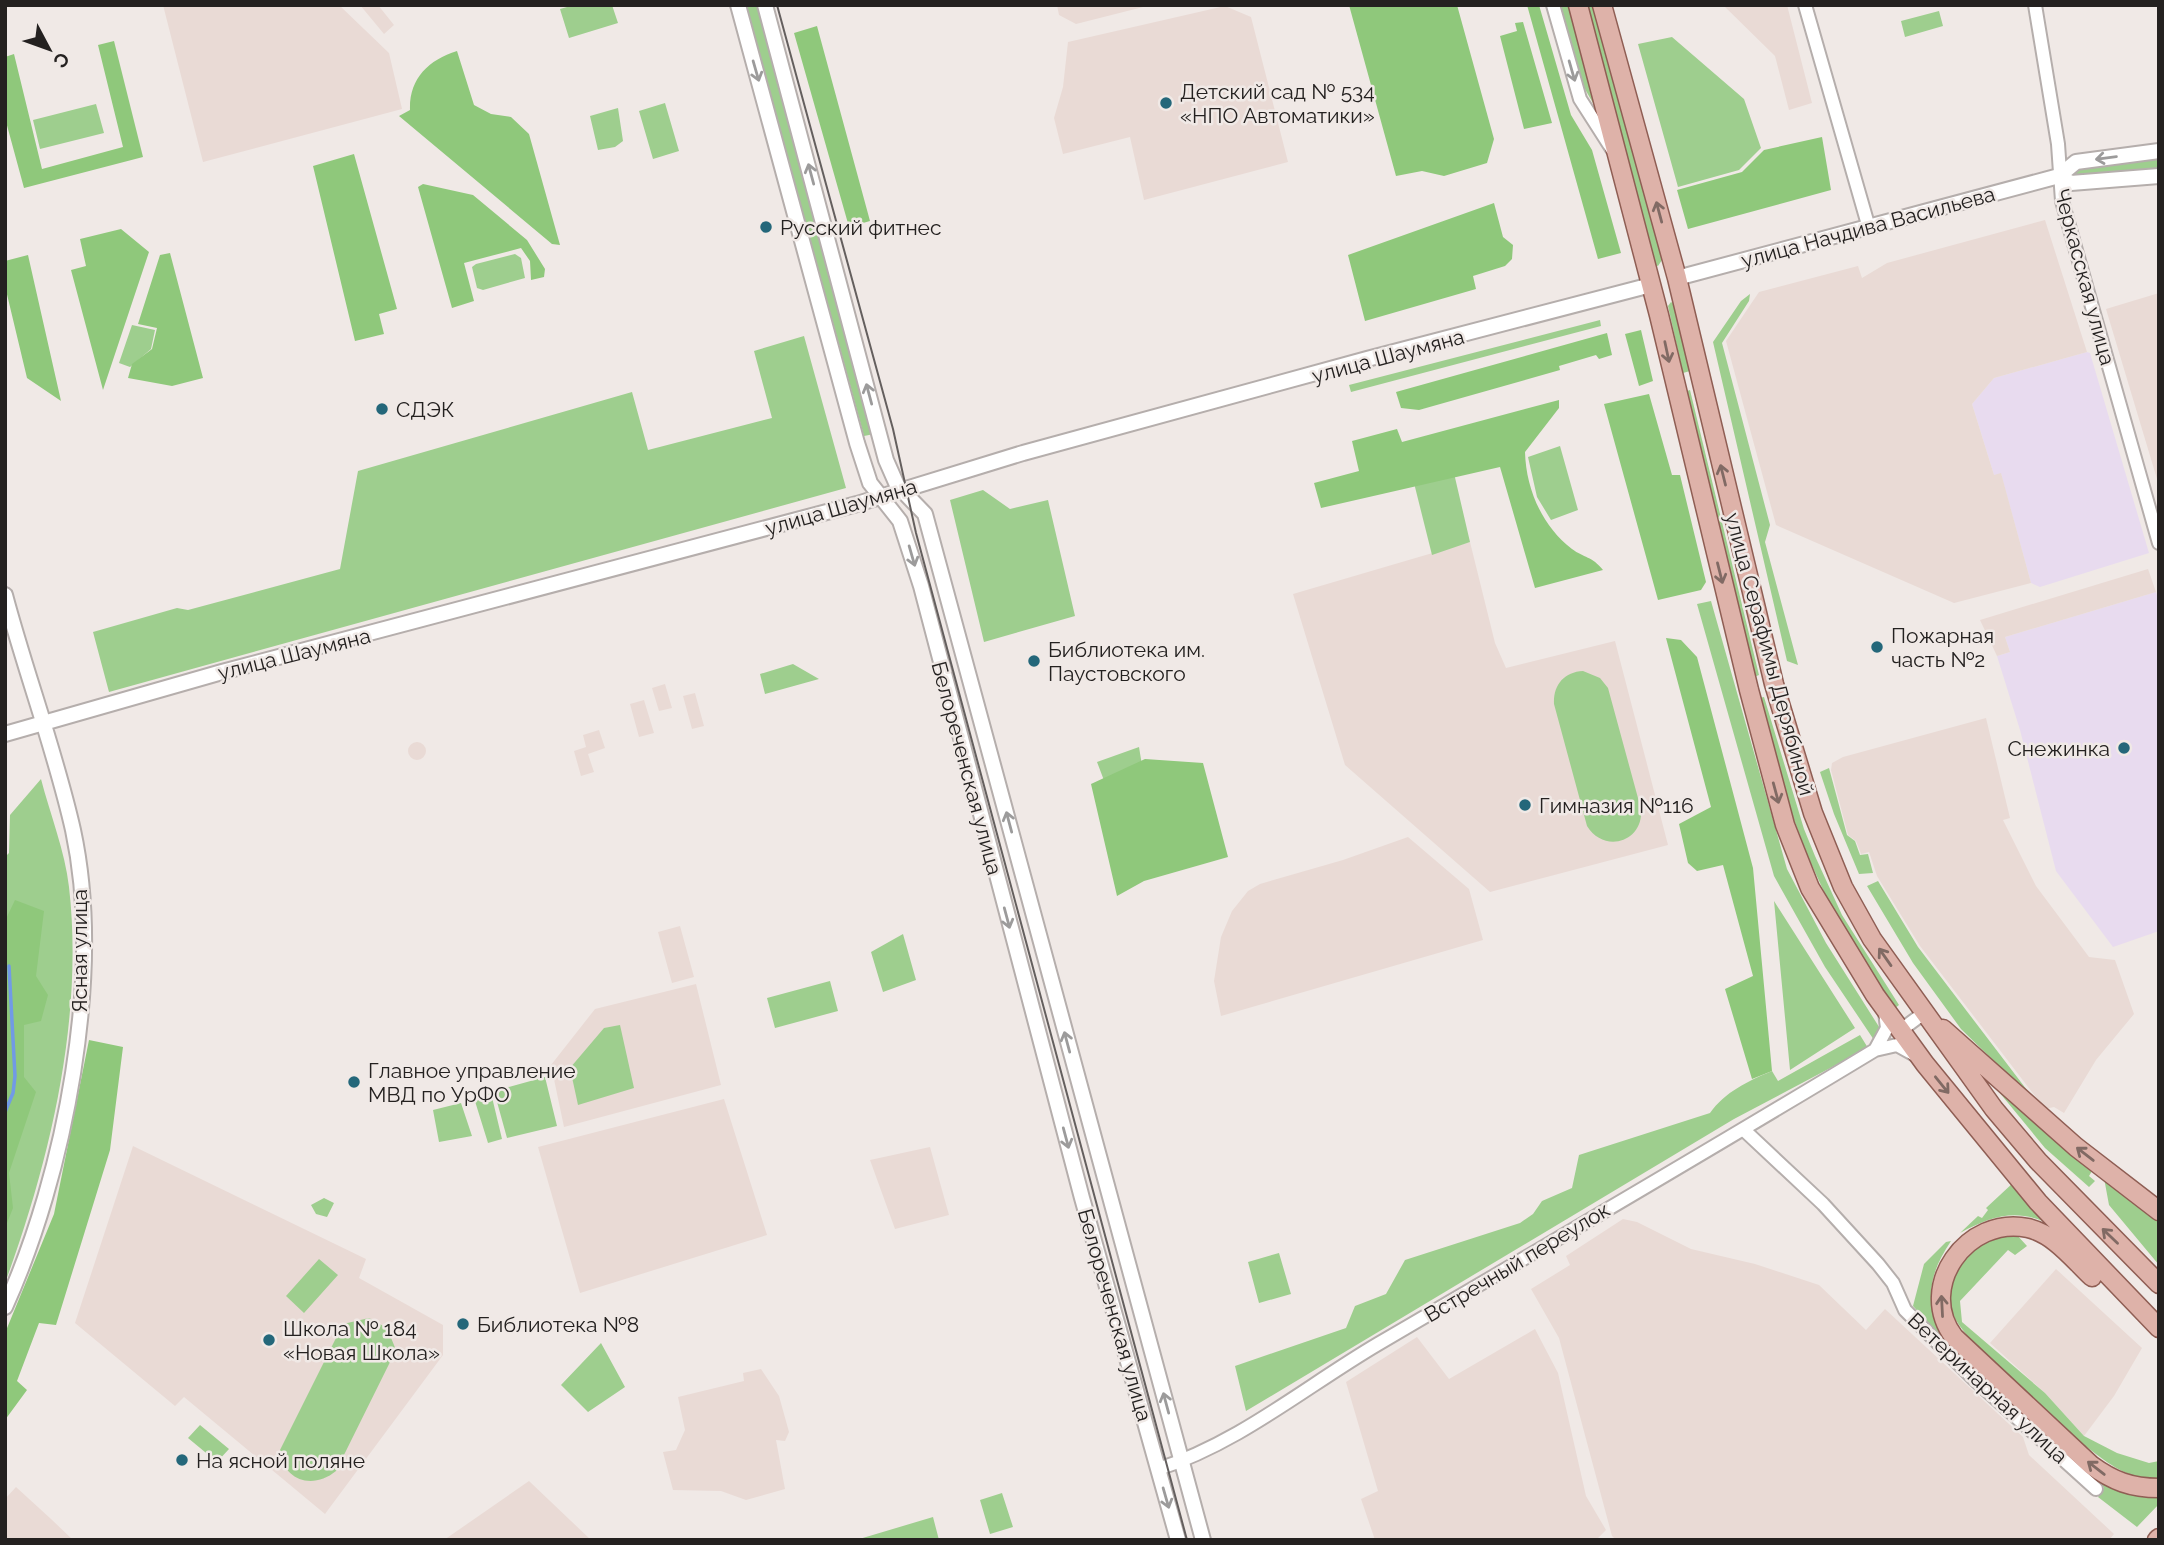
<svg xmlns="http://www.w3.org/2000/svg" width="2164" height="1545" viewBox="0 0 2164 1545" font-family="Raleway,sans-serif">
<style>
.commercial{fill:#e8dbef}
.built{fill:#e9dad5}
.green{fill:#9ece8e}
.forest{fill:#8fc87b}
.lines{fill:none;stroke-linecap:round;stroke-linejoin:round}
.stream{stroke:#719ae6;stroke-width:3.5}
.minor-casing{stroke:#b5aeac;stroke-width:16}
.tertiary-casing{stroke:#b5aeac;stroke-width:18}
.primary-casing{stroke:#8f5e54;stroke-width:21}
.minor{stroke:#fff;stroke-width:12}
.tertiary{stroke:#fff;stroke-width:14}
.primary{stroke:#deb2a9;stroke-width:18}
.tram{stroke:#645f5e;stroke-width:2}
.oneway{stroke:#9c9b9b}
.oneway2{stroke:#816a64}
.poi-dot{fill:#24677a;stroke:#f0e9e6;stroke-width:2.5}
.labels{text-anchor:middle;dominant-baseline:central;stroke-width:5;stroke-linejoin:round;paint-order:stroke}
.poi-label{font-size:21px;fill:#242120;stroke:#f0e9e6;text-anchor:start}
.street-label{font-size:21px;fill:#242120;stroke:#f0e9e6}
</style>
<rect width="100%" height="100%" fill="#f0e9e6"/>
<path class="commercial" d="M2087,352l3,1 59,200 -109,34 -9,-4 -30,-109 -7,1 -22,-71 22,-26z
M2156,592l3,11v328l-46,16 -57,-76 -36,-141 -23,-74 13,-4 -5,-15z"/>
<path class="built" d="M163,5h176l50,48 13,56 -199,53z
M360,5h18l16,20 -10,9z
M1057,5h94l-75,19 -17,-9z
M1723,5h64l25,98 -23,7 -14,-54z
M1225,6l26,11 37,145 -144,38 -14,-63 -67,17 -9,-36 9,-31 5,-45z
M2045,220l42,132 -93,26 -22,26 22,71 7,-2 30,110 -77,20 -178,-78 -50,-184 33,-49 99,-26 4,12 25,-15z
M2159,293v185l-2,1 -51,-170z
M1470,542l25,101 11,25 109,-27 53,204 -178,47 -145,-127 -52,-171z
M2148,569l8,23 -151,45 5,15 -13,4 -17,-36z
M665,684l7,24 -13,3 -7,-23z
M695,693l9,33 -12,3 -9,-33z
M644,700l10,33 -15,4 -9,-33z
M1986,718l24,100 -7,2 33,66 53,71 26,3 19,54 -38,46 -32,53 -10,-6 -9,2 -125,-163 -43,-70 -8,-24 -8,2 -5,-13 -8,-6 -17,-65 1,-7 11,-6z
M599,730l6,18 -17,6 6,18 -13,4 -7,-25 12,-4 -3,-12z
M408 751a9 9 0 1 1 18 0a9 9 0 1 1-18 0Z
M1408,837l61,52 14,51 -262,76 -7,-35 7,-44 11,-26 16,-20 12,-7 83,-24z
M680,926l14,51 -22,6 -14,-51z
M696,984l25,101 -157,42 -13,-62 44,-56z
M724,1099l43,136 -187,58 -42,-146z
M133,1146l233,113 -7,19 84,47v30l-118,159 -141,-117 -9,9 -100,-83z
M930,1147l19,68 -54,14 -25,-69z
M1623,1219l14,3 54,27 64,15 64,21 47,45 19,-21 138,128 6,18 85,79 -5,6h-493l-4,-4 -53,-198 -28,-49 39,-24 -4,-9z
M2056,1269l86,79 -28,48 -30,40 -39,-43 -55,-50z
M1535,1329l23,44 28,123 20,34 -10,10h-221l-14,-41 17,-8 -32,-109 71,-45 32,42z
M761,1369l18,27 10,36 -4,9 -9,-1 9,49 -39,11 -25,-9 -48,-1 -10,-38 13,-2 9,-20 -7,-33 66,-16 -1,-8z
M529,1481l62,59h-147z
M16,1487l35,32 22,21h-68v-41z"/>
<path class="green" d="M574,5h38l6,18 -49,15 -9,-29z
M746,5h12l116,429 -10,2z
M1560,5h8l29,105 -15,-26z
M1584,5h9l69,255 -4,6 -3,-1z
M1939,11l4,15 -38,11 -4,-16z
M1672,37l72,62 17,49 -22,22 -61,17 -40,-143z
M665,103l14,48 -26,8 -14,-48z
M96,104l8,29 -64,16 -7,-29z
M618,108l5,33 -8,6 -17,3 -8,-34z
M2159,156v14l-88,8 1,-10z
M515,254l6,4 4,20 -42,12 -6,-2 -5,-21 4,-3z
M1750,294l-1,7 -27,42 48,182 -5,17 33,123 -11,-4 -74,-319 28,-41z
M1671,302l4,3 15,66 -7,2 -15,-67z
M1600,320l1,6 -250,66 -2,-7z
M132,325l23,5 -4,19 -21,18 -11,-4z
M804,336l42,152 -737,204 -16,-60 84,-24 11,2 152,-41 18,-98 274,-79 16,58 124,-32 -18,-67z
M1690,390l69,285 -5,2 -70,-285z
M1560,446l18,64 -27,10 -14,-23 -9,-40z
M1450,456l20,86 -38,13 -22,-88z
M983,490l27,19 38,-9 27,116 -91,26 -34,-142z
M1711,601l76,268 39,74 55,87 -7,10 -49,-73 -51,-91 -77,-272z
M793,664l26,15 -54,15 -5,-20z
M1583,671l17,7 8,10 33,121c3,33 -37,45 -54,17l-33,-122c-1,-19 10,-32 29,-33z
M1764,697l40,132 11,27 27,59 57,90 -5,4 -57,-89 -28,-61 -23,-60 -27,-101z
M1139,747l12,73 -27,13 -27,-71z
M1829,768l18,67 8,6 5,14 8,-1 5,19 -14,1 -25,-60 -14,-42z
M41,779c9,35 24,72 28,108 15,131 -19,274 -64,396v-426l4,-4 1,-38z
M1878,881l40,66 118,155 -75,-73 -48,-66 -46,-77z
M1774,901l81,127 -65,42z
M903,934l13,46 -33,12 -12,-40z
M830,981l8,30 -63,17 -8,-30z
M620,1025l14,63 -56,17 -8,-37 34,-40z
M1860,1035l8,13 -134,71 -488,292 -11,-45 111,-38 9,-22 31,-12 19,-34 115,-37 13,-9 9,-13 30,-13 7,-33 131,-42c15,-21 38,-32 62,-42l6,10z
M545,1077l12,49 -50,12 -13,-47z
M1999,1092l93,79 -3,5 6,5 -6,6 -44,-39z
M491,1093l11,46 -14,4 -14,-45z
M461,1103l11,33 -33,6 -6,-32z
M2104,1178l55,41v46l-50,-60z
M2014,1182l36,42c-34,-16 -58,-8 -90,9l18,-17 4,2 6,-8 -2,-2z
M324,1198l10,5 -7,14 -11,-3 -5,-9z
M2016,1234l11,12 -12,9 -7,-5 -48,51 2,21 83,71 39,43 33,17 32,10 10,-2v17c-21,4 -43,-9 -59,-21 -31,-22 -137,-113 -148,-145 -9,-24 10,-63 32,-73 9,-4 22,-4 32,-5z
M1951,1241c-24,36 -27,62 -4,99l160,142 24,12 28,3v7l-22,23 -39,-30 6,-9 -145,-131 -46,-51 11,-42 22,-22z
M1279,1253l12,41 -32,9 -11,-41z
M319,1259l19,16 -34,38 -18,-17z
M369,1318l18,10 9,22 -60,121c-23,19 -53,10 -56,-21l63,-126z
M601,1343l24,44 -37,25 -27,-27z
M200,1425l29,24 -12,13 -29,-24z
M1002,1493l11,34 -23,7 -10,-34z
M933,1517l6,23h-83z"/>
<path class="forest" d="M1349,5h108l37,134 -7,24 -43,13 -22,-5 -26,5z
M1527,5h12l32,110 21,35 29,103 -23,6z
M1523,22l29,101 -28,6 -24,-93 17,-5 -2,-8z
M817,26l53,195 -21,6 -55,-194z
M114,41l29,116 -119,31 -19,-70v-61l9,-3 28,115 81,-22 -25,-102z
M457,51l17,54 17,9 20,3 18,17 31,111 -8,-1 -153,-128 11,-6c-1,-31 18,-50 47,-59z
M1822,137l9,53 -143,39 -11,-39 65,-18 22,-22z
M354,154l43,155 -18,5 5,20 -29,7 -42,-175z
M423,184l50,11 54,45 18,29 -1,8 -13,3 -1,-19 -9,-13 -57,15 10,38 -22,7 -34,-121z
M1494,203l9,34 10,8 -1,14 -7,7 -32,10 3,13 -111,32 -17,-66z
M121,229l28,23 -46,138 -32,-120 15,-4 -6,-27z
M170,253l33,125 -31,8 -44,-8 4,-14 20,-15 5,-21 -19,-4 22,-69z
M28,255l33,146 -34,-23 -22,-92v-25z
M1641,330l12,51 -14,5 -14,-52z
M1607,333l5,22 -13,4 -3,-4 -37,11 1,4 -141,40 -18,-2 -5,-16z
M1649,394l23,81h8l26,107 -5,8 -43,10 -54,-196z
M1559,400v8l-34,44c1,37 17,74 47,97 12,9 20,7 31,21l-68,18 -35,-121 -179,41 -7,-25 45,-12 -7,-30 45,-12 5,13z
M1666,638l15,2 16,17 56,211 19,203 -20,8 -27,-90 28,-13 -30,-111 -26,6 -9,-8 -9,-39 32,-17z
M1145,759l58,4 25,94 -84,24 -27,15 -26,-112z
M15,900l29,11 -8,65 12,19 -7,26 -17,4v52l12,15 -27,81 4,35 -8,20v-307z
M89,1040l34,7 -13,103 -54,175 -17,-2 -22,58 10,9 -22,30v-87l49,-119z"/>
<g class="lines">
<path class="stream" d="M5,1112l8,-19 2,-17 -6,-110"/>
<defs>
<path id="minor" d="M1553,5l27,94 32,50
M1805,5l64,223
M2035,5l23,139 4,57 97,342
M1901,1030l23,-17
M1875,1050l12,-22 -2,-16
M1744,1130l79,74 55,60 15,19 12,27 69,69 122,110
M1158,1469c81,-26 147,-82 220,-125 166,-97 332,-194 497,-294l22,-5 18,10"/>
<path id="tertiary" d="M738,5l119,438 13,40 30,38 21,65 161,612 96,342
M765,5l121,455 11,25 28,29 278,1026
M2059,176l12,7 88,-7
M1677,278l382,-102 17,-14 83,-11
M5,595c21,79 50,155 68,235 31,143 -8,345 -68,477
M5,734l217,-62 635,-168 166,-51 344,-94 284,-74"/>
<path id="primary" d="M1578,5l81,310 90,375 36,135 25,63 65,107 50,69 113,138 121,126
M1602,5l75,273 97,406 39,129 30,74 29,52 122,170 44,52 121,123
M1943,1029l133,118 83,64
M2092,1277c-19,-18 -38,-43 -64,-49 -61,-13 -112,59 -74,109l137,128c22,16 40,23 68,23
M2157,1540l2,-2"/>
</defs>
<use href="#minor" class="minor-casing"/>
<use href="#tertiary" class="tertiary-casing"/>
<use href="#primary" class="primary-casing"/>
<use href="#minor" class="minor"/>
<use href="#tertiary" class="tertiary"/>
<use href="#primary" class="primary"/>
<path class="tram" d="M777,5l116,424 23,104 271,1007"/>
</g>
<defs><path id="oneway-shaft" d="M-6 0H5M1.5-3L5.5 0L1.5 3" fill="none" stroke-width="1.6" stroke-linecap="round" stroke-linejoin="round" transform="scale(1.75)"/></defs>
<g class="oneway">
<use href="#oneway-shaft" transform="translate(756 71) rotate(74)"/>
<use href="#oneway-shaft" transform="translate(1572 71) rotate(74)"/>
<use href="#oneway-shaft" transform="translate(2106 158) rotate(173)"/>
<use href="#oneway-shaft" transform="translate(811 174) rotate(-105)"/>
<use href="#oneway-shaft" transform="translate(869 394) rotate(-105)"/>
<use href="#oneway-shaft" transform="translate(912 556) rotate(74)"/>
<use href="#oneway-shaft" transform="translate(1009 822) rotate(-105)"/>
<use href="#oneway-shaft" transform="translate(1007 918) rotate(75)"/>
<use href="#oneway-shaft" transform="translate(1067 1042) rotate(-105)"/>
<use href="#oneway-shaft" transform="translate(1066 1138) rotate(75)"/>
<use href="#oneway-shaft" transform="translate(1166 1403) rotate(-105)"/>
<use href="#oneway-shaft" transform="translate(1166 1498) rotate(74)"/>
</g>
<g class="oneway2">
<use href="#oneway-shaft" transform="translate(1659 212) rotate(-105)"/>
<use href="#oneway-shaft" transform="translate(1667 352) rotate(78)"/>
<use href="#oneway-shaft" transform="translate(1723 475) rotate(-104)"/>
<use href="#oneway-shaft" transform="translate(1720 573) rotate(76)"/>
<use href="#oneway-shaft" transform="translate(1776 793) rotate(75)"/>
<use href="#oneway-shaft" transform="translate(1885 957) rotate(-125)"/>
<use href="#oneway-shaft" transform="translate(1942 1085) rotate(51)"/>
<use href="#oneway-shaft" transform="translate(2085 1154) rotate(-142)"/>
<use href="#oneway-shaft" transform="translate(2110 1236) rotate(-136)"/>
<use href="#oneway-shaft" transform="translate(1942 1306) rotate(-93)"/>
<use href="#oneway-shaft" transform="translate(2096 1468) rotate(-142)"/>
</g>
<g class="poi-dot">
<circle cx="1166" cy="103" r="7"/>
<circle cx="766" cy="227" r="7"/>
<circle cx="382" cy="409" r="7"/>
<circle cx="1877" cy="647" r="7"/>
<circle cx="1034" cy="661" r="7"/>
<circle cx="2124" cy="748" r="7"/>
<circle cx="1525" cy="805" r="7"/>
<circle cx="354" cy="1082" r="7"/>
<circle cx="463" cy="1324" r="7"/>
<circle cx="269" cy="1340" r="7"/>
<circle cx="182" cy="1460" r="7"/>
</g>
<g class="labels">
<g class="poi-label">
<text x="1180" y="91">Детский сад № 534<tspan x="1180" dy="24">«НПО Автоматики»</tspan></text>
<text x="780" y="227">Русский фитнес</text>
<text x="396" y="409">СДЭК</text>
<text x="1891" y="635">Пожарная<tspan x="1891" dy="24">часть №2</tspan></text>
<text x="1048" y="649">Библиотека им.<tspan x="1048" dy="24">Паустовского</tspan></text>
<text x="2110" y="748" text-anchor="end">Снежинка</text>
<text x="1539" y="805">Гимназия №116</text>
<text x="368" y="1070">Главное управление<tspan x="368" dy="24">МВД по УрФО</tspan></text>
<text x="477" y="1324">Библиотека №8</text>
<text x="283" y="1328">Школа № 184<tspan x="283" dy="24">«Новая Школа»</tspan></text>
<text x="196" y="1460">На ясной поляне</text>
</g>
<g class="street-label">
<text transform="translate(1868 227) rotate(-15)">улица Начдива Васильева</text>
<text transform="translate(2085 277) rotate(75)">Черкасская улица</text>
<text transform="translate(1388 356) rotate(-15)">улица Шаумяна</text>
<text transform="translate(841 507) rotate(-16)">улица Шаумяна</text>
<text transform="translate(294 654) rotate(-14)">улица Шаумяна</text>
<text transform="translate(1770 654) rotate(75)">улица Серафимы Дерябиной</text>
<text transform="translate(967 768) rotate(75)">Белореченская улица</text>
<text transform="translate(79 951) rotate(-90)">Ясная улица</text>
<text transform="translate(1517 1262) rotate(-31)">Встречный переулок</text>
<text transform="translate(1115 1315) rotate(74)">Белореченская улица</text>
<text transform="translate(1988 1388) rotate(43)">Ветеринарная улица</text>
</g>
</g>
<rect width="2164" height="1545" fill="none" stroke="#242120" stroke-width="14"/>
<g transform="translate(49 49) rotate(131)" stroke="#f0e9e6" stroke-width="5" paint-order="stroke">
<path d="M0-5L12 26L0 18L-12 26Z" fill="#242120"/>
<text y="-10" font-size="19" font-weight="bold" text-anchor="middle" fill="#242120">С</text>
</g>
</svg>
